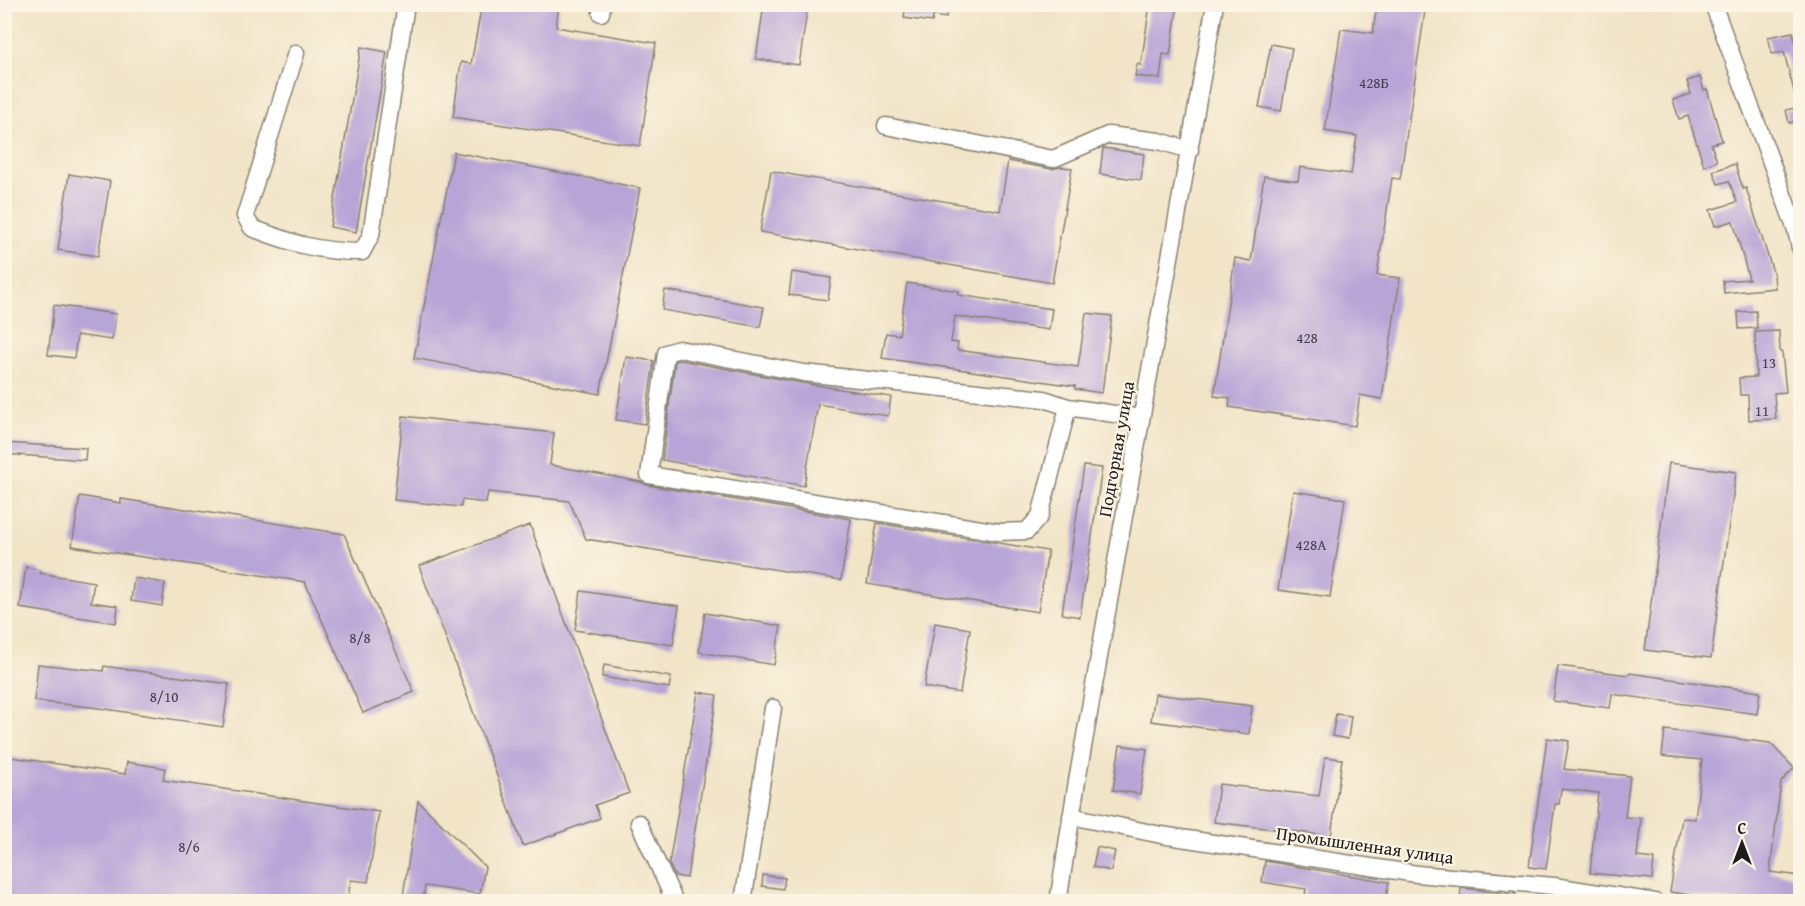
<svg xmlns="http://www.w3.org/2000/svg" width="1805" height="906" viewBox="0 0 1805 906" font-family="'Gentium Book Plus',serif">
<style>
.building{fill:#b8a5d7}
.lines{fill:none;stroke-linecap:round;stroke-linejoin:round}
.minor-casing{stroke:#868072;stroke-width:19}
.minor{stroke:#fff;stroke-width:16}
.labels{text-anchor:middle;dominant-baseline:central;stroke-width:4.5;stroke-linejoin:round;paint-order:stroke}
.number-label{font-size:15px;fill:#433e4b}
.street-label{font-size:18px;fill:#1c1c1c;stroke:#fcf5e5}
</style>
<rect width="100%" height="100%" fill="#fcf5e5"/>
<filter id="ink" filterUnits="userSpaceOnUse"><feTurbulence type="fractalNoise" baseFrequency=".0167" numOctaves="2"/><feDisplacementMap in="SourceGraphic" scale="12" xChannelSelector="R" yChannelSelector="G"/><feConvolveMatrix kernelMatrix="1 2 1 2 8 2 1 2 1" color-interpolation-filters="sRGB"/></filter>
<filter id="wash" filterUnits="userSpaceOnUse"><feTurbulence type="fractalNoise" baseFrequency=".008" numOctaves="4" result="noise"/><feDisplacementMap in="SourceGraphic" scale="24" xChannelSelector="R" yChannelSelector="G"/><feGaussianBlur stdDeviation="1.35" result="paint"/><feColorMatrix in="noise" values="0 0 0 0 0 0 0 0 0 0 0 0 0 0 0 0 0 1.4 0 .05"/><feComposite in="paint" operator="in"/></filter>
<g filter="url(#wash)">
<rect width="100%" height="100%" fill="#f1e4c7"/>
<g id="blocks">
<path class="building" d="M482,4h77l-3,23 100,16 -16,103 -187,-29 8,-55 10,2z
M764,4h44l-9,61 -43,-6z
M906,4h42l-2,14 -13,-2 -1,6 -28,-4z
M1150,4h28l-8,51 -7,-1 -3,25 -25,-3 2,-12 4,1z
M1377,4h49l-26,175 -8,-1 -15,97 23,3 -18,121 -22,-4 -5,31 -126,-19 1,-9 -16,-2 21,-138 16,3 13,-85 34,5 2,-14 51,7 6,-38 -32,-5 16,-102 32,4z
M1793,32l6,29 1,-1v43h-3l-13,-51 -12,2 -4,-17z
M1271,44l21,4 -11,63 -22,-4z
M361,47l26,5 -31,180 -26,-5z
M1700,77l4,13 3,-1 15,52 -11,3 6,17 -13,5 -16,-50 -9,3 -6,-19 18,-6 -4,-13z
M1800,107v13l-11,3 -3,-13z
M1103,148l41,6 -3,26 -41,-6z
M454,152l186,36 -40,206 -186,-36z
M1008,161l43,8 10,-2 11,1 -20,115 -292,-51 11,-61 229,40z
M1735,164l8,25 3,-1 28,87 1,13 -51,5 -1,-12 26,-2 -16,-58 -18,5 -5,-16 27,-8 -8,-21 -11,3 -5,-13z
M69,174l41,7 -12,75 -40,-6z
M792,272l39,6 -3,22 -39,-5z
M907,283l52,8 -1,4 94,14 -3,21 -94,-14 -4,26 7,1 -1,7 121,17 8,-54 26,3 -10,77 -27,-4v-3l-193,-28 4,-25 13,2z
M665,290l99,17 -4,20 -98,-17z
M54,305l62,9 -4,26 -35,-5 -3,23 -26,-3z
M1756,311l1,17 -18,1 -1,-17z
M1779,331l1,21h2l4,40 -12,1 2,26 -27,1 -1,-25h-8l-1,-17 17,-1 -1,-45z
M626,357l28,4 -9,63 -29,-4z
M680,360l122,23 89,14 -3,19 -70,-12 -14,82 -142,-26 13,-99z
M403,416l151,17 -4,32 91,17 6,3 204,34 -10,61 -255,-41 -17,-38 -81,-9 -2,11 -24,-3 -1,7 -67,-7z
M4,443l82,5 -1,12 -81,-6z
M1669,463l67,9 -25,186 -66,-8z
M1084,466l18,2 -22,149 -18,-3z
M1293,491l52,8 -15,98 -52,-7z
M80,496l41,7v-4l223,35 70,158 -51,21 -58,-131 -233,-36z
M877,523l171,28 -10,61 -171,-28z
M530,525l99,268 -34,12 5,13 -77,28 -104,-280z
M26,567l14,3v3l54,9 -3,20 27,4 -2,17 -96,-15z
M134,578l31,5 -3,23 -31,-5z
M581,591l98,15 -6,39 -98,-15z
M705,613l76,13 -7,39 -75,-13z
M935,623l35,6 -10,64 -36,-6z
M38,664l65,7 1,-5 125,18 -6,43 -124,-19 -65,-7z
M604,665l67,12 -2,11 -67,-11z
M1558,666l71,9 1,-2 130,19 -3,22 -145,-20 -2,14 -57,-7z
M698,692l19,3 -30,183 -12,-2 -6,-12z
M1155,694l97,12 -3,28 -98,-13z
M1336,714l15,2 -3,23 -16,-3z
M1665,730l105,13 24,25 -13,14 -11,90 30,4v26h-60l-70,-10 12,-74 13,1 7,-59 -40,-4z
M1547,738l22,3 -5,28 66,7 -5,41 16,1 -4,39 17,2 -2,20 -62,-6 8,-80 -37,-4 -2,15h-4l-9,65 -17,-2z
M1120,745l27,4 -7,45 -27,-4z
M4,756l121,18 2,-12 38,6 -2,12 216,32 -11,70 -17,-2 -4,22h-343z
M1325,757l17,2 -11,77 -117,-14 5,-38 100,12z
M418,801l67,66 -5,27 -55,-8 -2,16h-21z
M1097,847l18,4 -4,20 -18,-4z
M1265,861l124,21 -4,20 -39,-6 -1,6h-41l2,-13 -44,-7z
M763,875l22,3 -2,11 -21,-3z
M1461,888l55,6 -1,8h-55z"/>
</g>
</g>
<g filter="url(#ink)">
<use href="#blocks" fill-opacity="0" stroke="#868072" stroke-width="1.5"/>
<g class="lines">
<defs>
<path id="minor" d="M1713,4l83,226 4,18
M601,13l1,-9
M296,53l-51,163 7,12c40,15 65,24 110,24l9,-17 35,-231
M886,126l167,33 55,-24 51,6 31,9
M1068,407l-28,109 -13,15 -28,1 -350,-57 17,-122 13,-4 125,24 240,26 24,8 73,11
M1071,816l90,19 256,39 137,12 101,16
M639,823l36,79
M743,902l30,-194
M1058,902l19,-121 138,-777"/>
</defs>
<use href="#minor" class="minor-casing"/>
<use href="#minor" class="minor"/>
</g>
</g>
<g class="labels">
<g class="number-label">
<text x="1374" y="82">428Б</text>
<text x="1307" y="337">428</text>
<text x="1769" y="362">13</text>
<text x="1762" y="410">11</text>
<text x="1311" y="544">428А</text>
<text x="360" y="637">8/8</text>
<text x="164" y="696">8/10</text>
<text x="189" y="846">8/6</text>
</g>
<g class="street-label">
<text transform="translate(1116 449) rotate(-80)">Подгорная улица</text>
<text transform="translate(1365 845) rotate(8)">Промышленная улица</text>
</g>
</g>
<rect width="1805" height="906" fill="none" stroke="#fcf5e5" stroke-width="24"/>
<g transform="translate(1742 843)" stroke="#fcf5e5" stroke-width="4.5" paint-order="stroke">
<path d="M0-4.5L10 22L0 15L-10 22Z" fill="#1c1c1c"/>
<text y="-9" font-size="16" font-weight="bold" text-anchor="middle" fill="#1c1c1c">С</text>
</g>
</svg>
